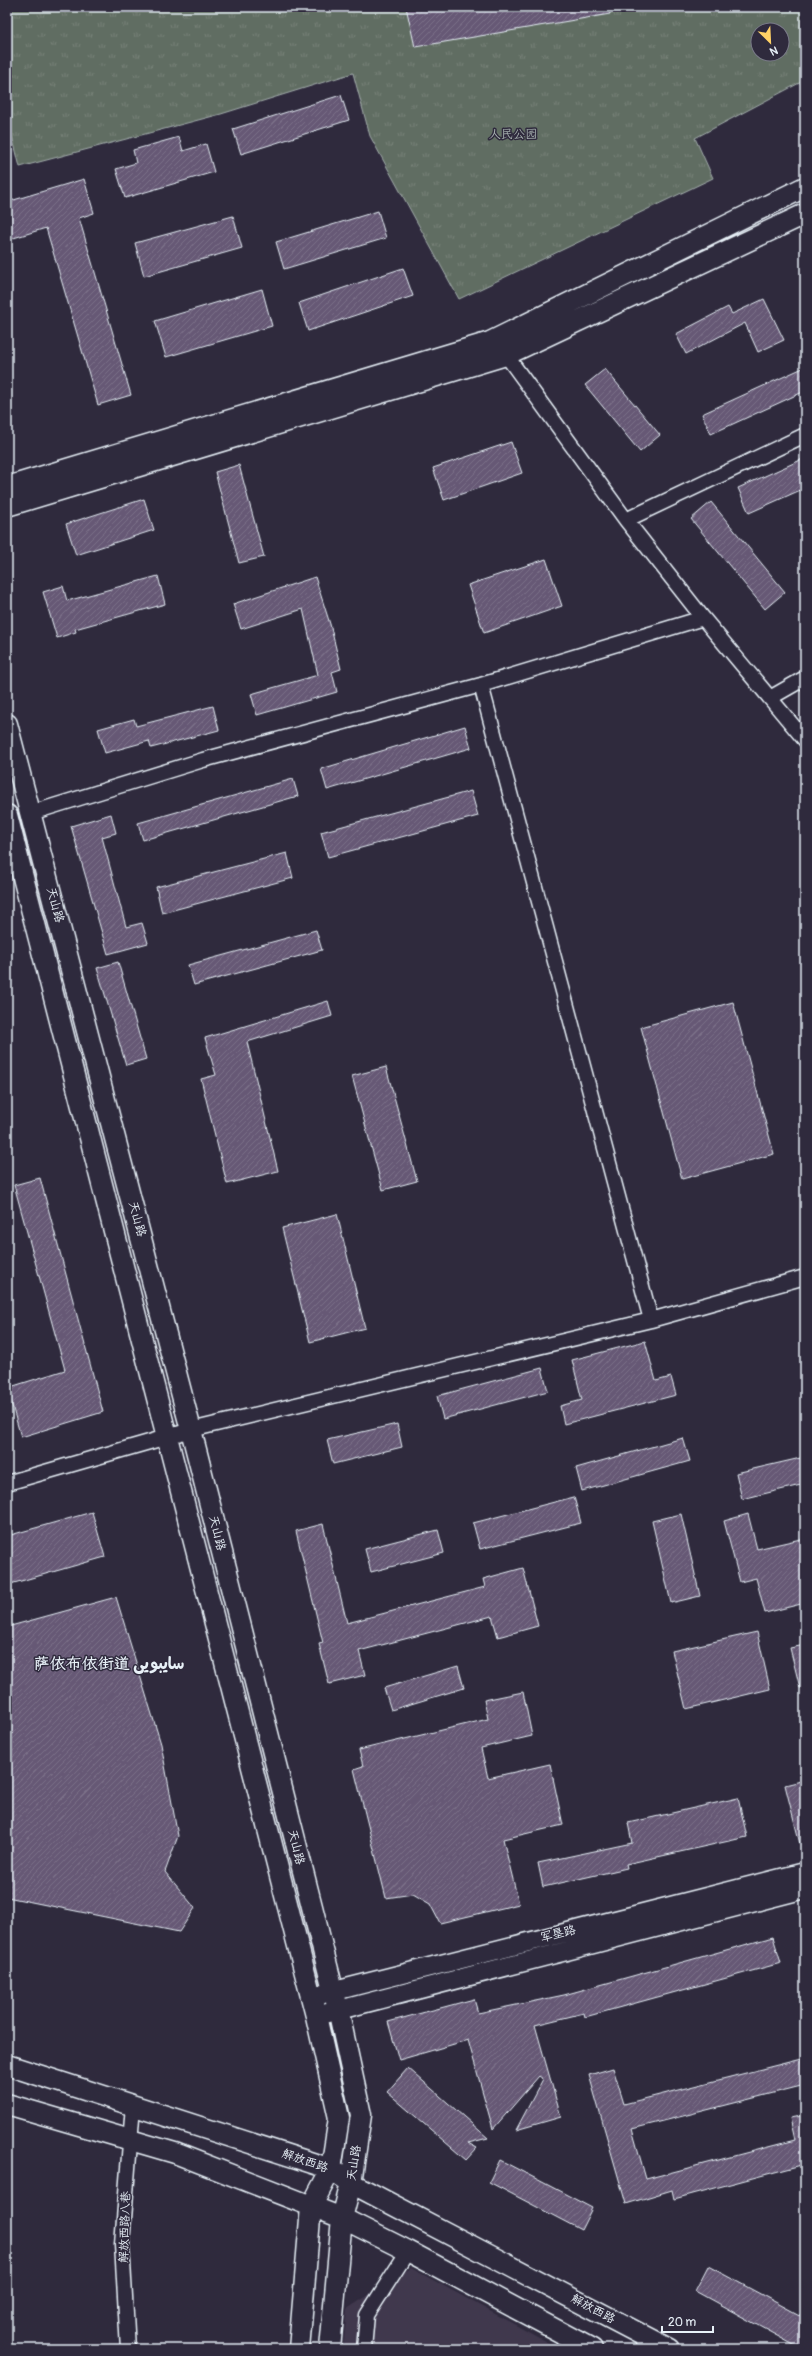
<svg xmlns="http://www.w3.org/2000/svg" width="812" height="2356" viewBox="0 0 812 2356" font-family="Pangolin,'Playpen Sans Arabic','LXGW WenKai TC',sans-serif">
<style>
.built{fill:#40384e}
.park{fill:url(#park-tufts);stroke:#a4afad;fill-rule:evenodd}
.building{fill:url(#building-hatch);stroke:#e8f1f8}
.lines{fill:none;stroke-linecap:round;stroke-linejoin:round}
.minor-casing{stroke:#e8f1f8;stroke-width:17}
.tertiary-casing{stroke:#e8f1f8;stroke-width:21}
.secondary-casing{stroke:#e8f1f8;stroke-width:23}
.minor{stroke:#2f2a3d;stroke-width:14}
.tertiary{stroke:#2f2a3d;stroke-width:18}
.secondary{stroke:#2f2a3d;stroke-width:20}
.labels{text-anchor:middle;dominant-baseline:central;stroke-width:3;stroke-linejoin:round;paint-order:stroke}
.park-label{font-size:12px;fill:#abb6b4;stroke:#2f2a3d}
.street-label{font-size:12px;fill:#e8f1f8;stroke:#2f2a3d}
.district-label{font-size:16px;font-weight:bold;fill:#e8f1f8;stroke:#2f2a3d}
</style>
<defs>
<pattern id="park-tufts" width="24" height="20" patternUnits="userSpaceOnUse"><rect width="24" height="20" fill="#616d62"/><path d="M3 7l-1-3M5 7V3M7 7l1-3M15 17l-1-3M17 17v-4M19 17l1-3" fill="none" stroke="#788279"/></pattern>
<pattern id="building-hatch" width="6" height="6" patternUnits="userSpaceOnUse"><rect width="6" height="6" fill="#665975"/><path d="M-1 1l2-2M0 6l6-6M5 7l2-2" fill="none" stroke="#7c7189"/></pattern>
</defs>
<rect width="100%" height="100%" fill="#2f2a3d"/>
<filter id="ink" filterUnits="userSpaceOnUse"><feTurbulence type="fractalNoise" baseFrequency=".025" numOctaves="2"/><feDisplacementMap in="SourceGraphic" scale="8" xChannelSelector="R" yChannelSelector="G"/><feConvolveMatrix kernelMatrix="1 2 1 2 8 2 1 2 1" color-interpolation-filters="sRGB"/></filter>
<g filter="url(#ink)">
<path class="built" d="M411,2268l148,81h-216l4,-40z"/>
<path class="park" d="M7,7h798v73l-110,58 18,40 -254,121 -89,-163 -17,-63 -132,41 -201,53 -13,-51zM758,30h24v24h-24z"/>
<path class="building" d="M406,7h203l1,7 -195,33z
M341,95l8,25 -108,34 -8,-25z
M179,137l4,14 23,-7 8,28 -89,26 -9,-29 20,-6 -3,-13z
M84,179l10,34 -15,5 52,177 -33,10 -52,-177 -39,12v-38z
M378,211l8,27 -102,31 -8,-27z
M233,216l9,32 -98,28 -9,-33z
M403,268l10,28 -105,35 -9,-28z
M262,289l10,37 -106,31 -11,-36z
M764,299l20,41 -26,12 -13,-29 -59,31 -10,-20 52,-27 4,7z
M805,367v24l-94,43 -9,-20z
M605,369l55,66 -20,17 -55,-67z
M511,442l11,31 -78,27 -11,-32z
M805,458v30l-56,25 -11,-25z
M239,465l25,92 -25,6 -24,-91z
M144,499l10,31 -78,25 -10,-31z
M711,502l74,90 -20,17 -74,-90z
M546,559l16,47 -78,27 -16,-48z
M158,576l7,28 -90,25 1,3 -19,6 -14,-46 20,-6 4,15z
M315,577l15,47 11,45 -9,3 5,20 -80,23 -6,-21 67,-19 -15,-66 -62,20 -8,-25z
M213,706l6,24 -68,18 -2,-7 -44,12 -7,-24 36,-10 2,7z
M465,726l6,22 -144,42 -6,-21z
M293,779l5,17 -155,44 -5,-17z
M471,791l7,25 -150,41 -7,-25z
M111,814l5,19 -14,4 24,90 16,-4 6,20 -40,11 -37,-128z
M287,853l6,25 -131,35 -6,-26z
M316,930l6,20 -128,35 -6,-20z
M118,962l28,97 -20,6 -29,-97z
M328,1001l4,15 -85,26 31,129 -51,13 -26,-105 15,-4 -11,-37z
M733,1002l41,152 -92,25 -41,-152z
M386,1067l31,114 -34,9 -31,-114z
M40,1178l63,234 -82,25 -14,-49 58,-18 -51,-185z
M337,1214l28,114 -55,14 -28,-114z
M645,1341l11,40 15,-4 5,18 -112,29 -4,-18 22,-6 -10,-40z
M542,1368l6,23 -105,28 -6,-23z
M397,1424l5,23 -69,17 -6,-24z
M683,1438l7,23 -108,30 -6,-23z
M805,1457v27l-63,15 -6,-26z
M574,1497l7,26 -101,26 -7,-26z
M92,1512l13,45 -98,28v-49z
M681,1514l19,82 -29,7 -19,-82z
M748,1514l9,35 48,-11v65l-40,10 -9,-35 -16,4 -16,-61z
M323,1524l24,99 138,-36 -2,-8 40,-11 15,58 -40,11 -6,-21 -133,35 6,24 -36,9 -10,-40 4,-1 -27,-112z
M438,1530l6,23 -73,19 -6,-23z
M116,1597l45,147 17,92 -13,36 30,36 -16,24 -172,-35v-270z
M757,1632l13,57 -84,20 -14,-58z
M805,1645v42l-5,1 -10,-40z
M458,1666l6,22 -73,22 -7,-22z
M523,1692l9,44 -51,12 7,30 62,-14 13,61 -60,14 16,65 -79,19 -10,-19 -17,-10 -27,4 -32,-129 9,-3 -4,-16 129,-31 -4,-19z
M805,1780v64h-5l-15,-59z
M738,1798l9,39 -121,27 1,4 -84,19 -5,-24 94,-20 -4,-20z
M773,1937l8,26 -196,54 -1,-4 -49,12 26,92 -45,13 27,-51 -4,-3 -46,53 -25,-89 -69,20 -11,-38 86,-23 4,14 86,-18z
M801,2059l4,26 -173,44 14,50 149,-39 -5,-22 15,-3v49l-131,35 -2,-9 -46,14 -37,-129 24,-7 11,36z
M408,2068l80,70 -20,5 9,5 -11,12 -79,-68z
M500,2160l92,48 -11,22 -92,-48z
M708,2266l97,52v31h-4l-106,-58z"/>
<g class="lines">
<defs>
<path id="minor" d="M506,355l120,165 77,98 102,122
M626,520l179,-85
M481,685l170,635
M770,698l35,-20
M31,813l172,-53 278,-75 222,-67
M7,1483l184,-53 460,-110 154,-43
M128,2349l-6,-105 11,-139
M364,2349l3,-34 41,-64"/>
<path id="tertiary" d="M311,1997l494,-125
M316,2016l489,-127"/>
<path id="secondary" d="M7,487l483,-145 315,-155
M7,506l499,-151 299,-141
M7,724l184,706 147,579 23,106 -10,68 -9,35 -12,131
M7,815l309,1201 23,102 -8,51 -20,38 -12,142
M7,2065l324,104 20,14 318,166
M7,2104l168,49 167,65 66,33 184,98"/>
</defs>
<use href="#minor" class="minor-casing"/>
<use href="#tertiary" class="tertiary-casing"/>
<use href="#secondary" class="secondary-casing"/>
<use href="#minor" class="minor"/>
<use href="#tertiary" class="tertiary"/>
<use href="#secondary" class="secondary"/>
</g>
</g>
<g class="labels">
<g class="park-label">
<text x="513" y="134">人民公园</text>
</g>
<g class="street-label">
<text transform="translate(55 905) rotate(75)">天山路</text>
<text transform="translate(137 1219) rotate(75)">天山路</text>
<text transform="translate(217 1533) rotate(76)">天山路</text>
<text transform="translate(296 1847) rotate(76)">天山路</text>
<text transform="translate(558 1934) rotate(-14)">军垦路</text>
<text transform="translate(305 2161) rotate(19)">解放西路</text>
<text transform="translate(354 2163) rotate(-81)">天山路</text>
<text transform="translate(125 2227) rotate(-88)">解放西路八巷</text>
<text transform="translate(593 2309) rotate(28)">解放西路</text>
</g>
<g class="district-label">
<text x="109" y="1664">萨依布依街道 سايبويى</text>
</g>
</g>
<rect width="812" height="2356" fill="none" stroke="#2f2a3d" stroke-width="24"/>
<rect x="12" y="12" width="788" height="2332" fill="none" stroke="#e8f1f8" stroke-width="1.5" filter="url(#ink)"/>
<g transform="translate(770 42) rotate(156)"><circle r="19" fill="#2f2a3d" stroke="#797a88"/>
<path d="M0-3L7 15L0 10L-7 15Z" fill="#ffd166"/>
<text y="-6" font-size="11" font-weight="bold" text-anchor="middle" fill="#e8f1f8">N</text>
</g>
<path d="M662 2326v6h51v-6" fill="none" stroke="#e8f1f8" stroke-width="2"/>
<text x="668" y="2326" font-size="12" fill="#e8f1f8" stroke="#2f2a3d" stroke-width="3" paint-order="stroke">20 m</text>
</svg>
